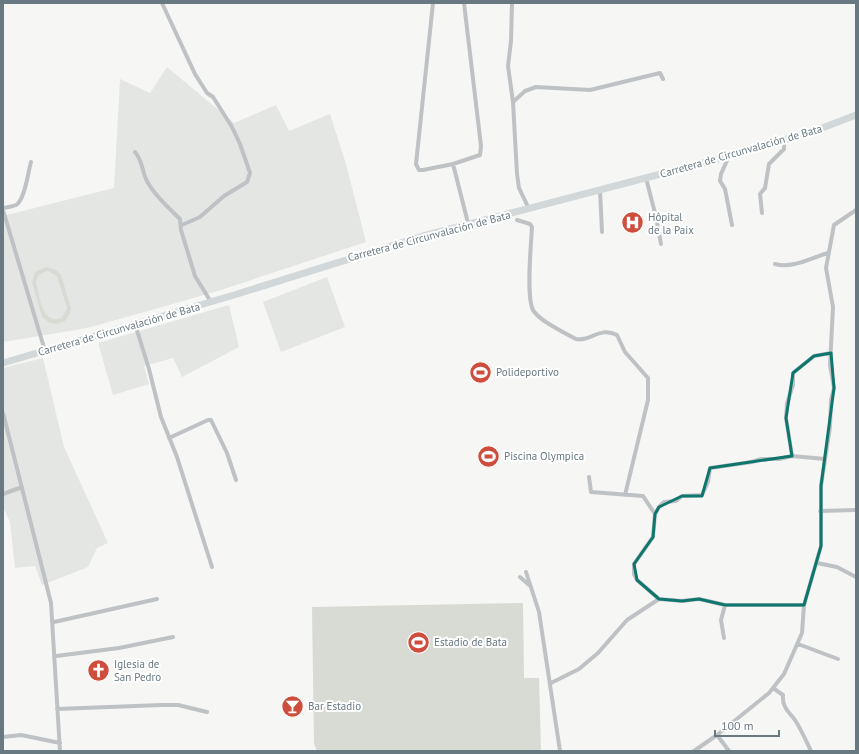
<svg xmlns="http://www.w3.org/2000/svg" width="859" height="754" viewBox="0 0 859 754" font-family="'PT Sans',sans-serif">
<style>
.built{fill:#e4e6e4}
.green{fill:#d7dbd4;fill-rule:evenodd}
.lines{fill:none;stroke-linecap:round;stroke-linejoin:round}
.street{stroke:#bec2c5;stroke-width:4}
.primary{stroke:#d2d8d9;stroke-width:7}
.marked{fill:none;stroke:#0f766e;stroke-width:3;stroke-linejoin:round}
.labels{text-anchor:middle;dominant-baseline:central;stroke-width:4;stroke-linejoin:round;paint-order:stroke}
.street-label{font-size:11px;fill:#697981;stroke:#fff}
.poi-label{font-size:11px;fill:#697981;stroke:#fff;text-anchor:start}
</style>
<rect width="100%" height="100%" fill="#f6f6f4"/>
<path class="built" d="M167,67l67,56 42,-18 13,26 41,-17 16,50 20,78 -145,48 -73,21 -61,17 -84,14v-126l111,-28 6,-109 30,14z
M327,277l18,50 -64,25 -18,-50z
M229,305l10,42 -57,30 -9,-19 -29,8 5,18 -36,11 -15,-52z
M43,358l21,89 44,96 -11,5 -9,19 -46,18 -7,-19 -20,2 -5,-46 -7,-15v-139z"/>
<path class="green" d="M46,267l11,3 4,5 10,33 -1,5 -5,8 -8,3 -7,-1 -8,-6 -10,-35 3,-10zM48,271l9,5 10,32 -5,10c-20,7 -22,-20 -26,-35 1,-8 5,-10 12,-12z
M523,603l1,75h15l2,73h-224l-3,-7 -2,-137z"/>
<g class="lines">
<path class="street" d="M162,3l33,71 12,19 6,4 19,30 8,17 10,29 -3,9 -23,14 -24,21 -18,8
M433,3l-17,161 3,6h4l30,-6 27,-9 1,-9 -17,-143
M512,3l-1,38 -3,25 5,36 4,72 2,14 10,21
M513,102l12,-11 11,-4 54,3 70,-17 3,6
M135,152c8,9 7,21 13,31 8,14 21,25 32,36l1,11 14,46 16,26
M729,156l-8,18 -1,7 5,8 7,36
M453,164l15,59
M646,178l10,39 5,27
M600,190l2,42
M3,208c4,-1 9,-1 13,-3 9,-5 12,-33 15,-43
M3,210l42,141
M762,213l-2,-19 5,-6 4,-24 15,-15v-9
M517,220l13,4 2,3c-1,18 -6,69 1,83 6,11 32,23 43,29 15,3 23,-13 41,-4l8,17 23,26v22l-23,95
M775,264c17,5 36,-6 53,-11
M135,324l14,45 12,48 16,40 35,110
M3,413l48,190 9,148
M169,438l39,-18h3l16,33 9,27
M792,456l-6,-38 1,-15 6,-18v-12l21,-17 17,-3
M589,477l2,15 52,4 12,18
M3,494l19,-7
M820,511l36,-1
M817,563l20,4 19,10
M526,572l13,40 21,139
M520,577l9,8
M804,605h-79l-26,-6 -17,2 -23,-2 -22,-19 -3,-6v-10l19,-27 2,-23 4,-7 5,-5 12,-1 6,-5 20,-1 6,-13 2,-14 42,-6 9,-3h18l13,-3 33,3
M54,622l103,-23
M724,638l-3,-18 4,-15
M798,644l40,15
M56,656l63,-8 54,-11
M551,683l28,-14 19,-16 29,-33 32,-21
M773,688l10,7c-1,12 5,16 12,25 6,9 11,21 16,31
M57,709l104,-4h17l29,7
M3,737l18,-2 39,8
M694,751l23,-16
M729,751l-12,-16 52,-42 15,-19 18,-41 2,-28 17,-59v-60l9,-59 1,-27 3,-12 -4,-23 3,-58 -7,-39 8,-43 22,-15"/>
<path class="primary" d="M3,363l231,-68 189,-59 318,-83 76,-23 39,-15"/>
</g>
<path class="marked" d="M831,353l3,35 -13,98v60l-17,59h-79l-26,-6 -17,2 -23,-2 -22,-19 -3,-16 19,-27 2,-23 4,-7 23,-11h20l8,-28 82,-12 -6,-38 7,-45 21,-17z"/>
<defs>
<symbol id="hospital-disc" viewBox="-11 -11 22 22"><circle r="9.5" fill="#ce4d3d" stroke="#fff"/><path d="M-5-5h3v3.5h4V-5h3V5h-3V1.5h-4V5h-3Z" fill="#fff"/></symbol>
<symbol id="stadium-disc" viewBox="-11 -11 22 22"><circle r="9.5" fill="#ce4d3d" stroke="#fff"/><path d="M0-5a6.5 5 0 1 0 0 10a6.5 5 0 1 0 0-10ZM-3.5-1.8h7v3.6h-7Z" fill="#fff"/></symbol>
<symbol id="church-disc" viewBox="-11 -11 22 22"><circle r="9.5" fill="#ce4d3d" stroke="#fff"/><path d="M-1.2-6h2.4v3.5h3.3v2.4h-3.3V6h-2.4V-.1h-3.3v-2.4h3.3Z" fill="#fff"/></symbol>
<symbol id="bar-disc" viewBox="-11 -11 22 22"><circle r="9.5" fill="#ce4d3d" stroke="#fff"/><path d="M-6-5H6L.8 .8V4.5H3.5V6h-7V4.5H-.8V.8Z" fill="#fff"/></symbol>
</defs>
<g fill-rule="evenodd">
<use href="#hospital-disc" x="620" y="210" width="25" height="25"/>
<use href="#stadium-disc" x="468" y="360" width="25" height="25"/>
<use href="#stadium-disc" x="476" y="444" width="25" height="25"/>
<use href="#stadium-disc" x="406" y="630" width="25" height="25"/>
<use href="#church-disc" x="86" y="658" width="25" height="25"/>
<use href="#bar-disc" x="280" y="694" width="25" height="25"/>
</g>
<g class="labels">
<g class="street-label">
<text transform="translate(741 151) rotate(-16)">Carretera de Circunvalación de Bata</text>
<text transform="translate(429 236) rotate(-15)">Carretera de Circunvalación de Bata</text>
<text transform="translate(119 329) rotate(-16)">Carretera de Circunvalación de Bata</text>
</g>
<g class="poi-label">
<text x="648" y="217">Hôpital<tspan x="648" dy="13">de la Paix</tspan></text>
<text x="496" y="372">Polideportivo</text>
<text x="504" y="456">Piscina Olympica</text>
<text x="434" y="642">Estadio de Bata</text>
<text x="114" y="664">Iglesia de<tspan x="114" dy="13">San Pedro</tspan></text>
<text x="308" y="706">Bar Estadio</text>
</g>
</g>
<rect width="859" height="754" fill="none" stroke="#697981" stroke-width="8"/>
<path d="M715 730v6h64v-6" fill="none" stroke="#697981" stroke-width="2"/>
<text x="721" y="730" font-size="12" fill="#697981" stroke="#ffffff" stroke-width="3" paint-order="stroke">100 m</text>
</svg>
